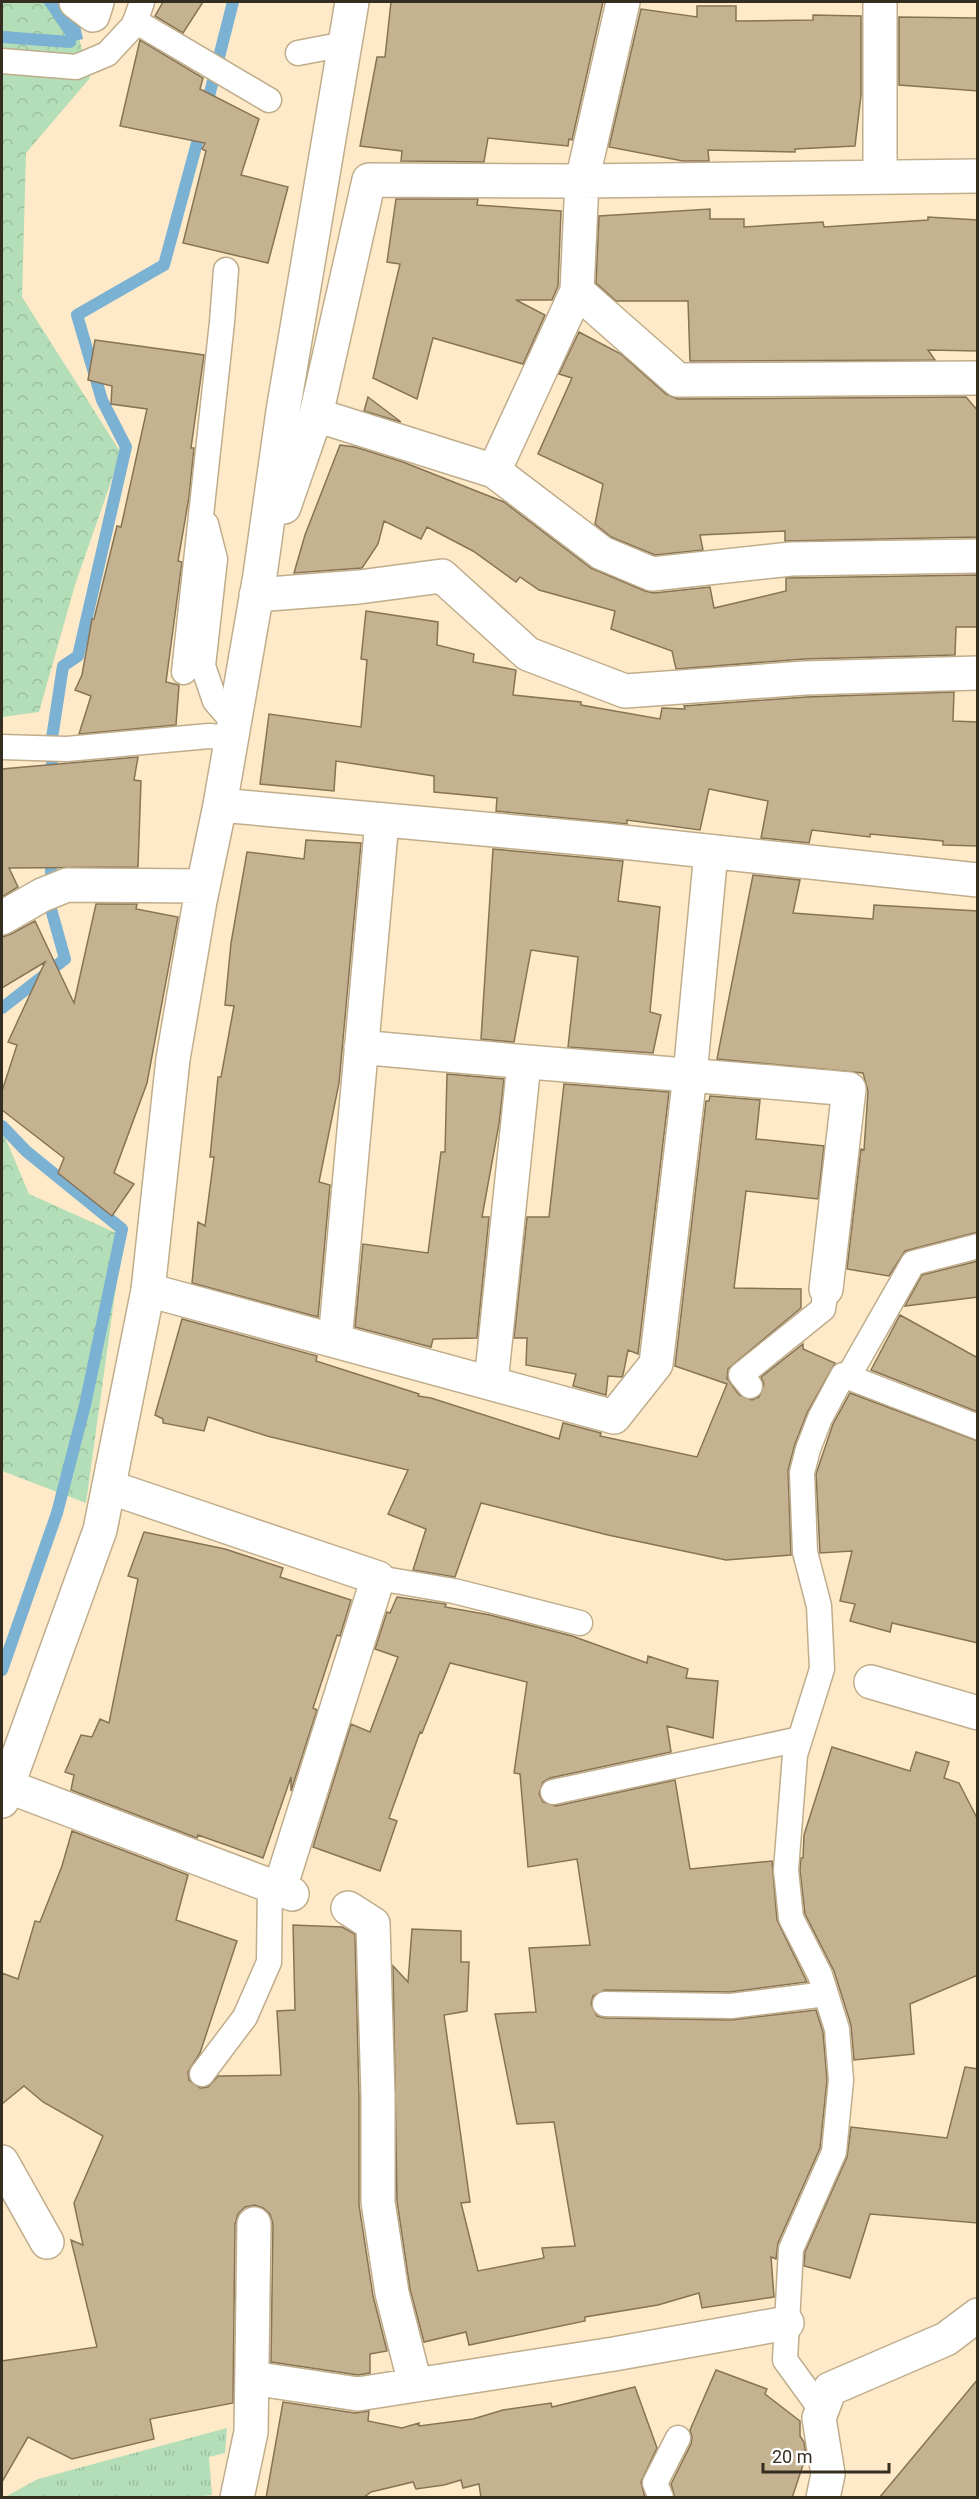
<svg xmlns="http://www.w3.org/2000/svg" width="979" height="2499" viewBox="0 0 979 2499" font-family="Roboto,sans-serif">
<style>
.grass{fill:url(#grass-tufts)}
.forest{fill:url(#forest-crowns)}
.water{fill:#7bb1d3}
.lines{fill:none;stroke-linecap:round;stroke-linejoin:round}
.stream{stroke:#7bb1d3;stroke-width:12}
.building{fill:#c4b291;stroke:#867455;stroke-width:1.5}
.lane-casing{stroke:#bfad8c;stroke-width:27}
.street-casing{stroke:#bfad8c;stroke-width:36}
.secondary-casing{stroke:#bfad8c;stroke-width:36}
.lane{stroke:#fff;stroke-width:24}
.street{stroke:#fff;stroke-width:33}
.secondary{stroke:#fff;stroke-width:33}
</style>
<defs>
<pattern id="grass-tufts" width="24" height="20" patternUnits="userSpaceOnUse" patternTransform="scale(1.5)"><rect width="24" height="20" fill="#b3deb7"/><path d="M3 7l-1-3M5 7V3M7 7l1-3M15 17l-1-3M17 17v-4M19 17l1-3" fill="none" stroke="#9bbf9d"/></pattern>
<pattern id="forest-crowns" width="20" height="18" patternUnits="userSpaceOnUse" patternTransform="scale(1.5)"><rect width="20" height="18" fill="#b3deb7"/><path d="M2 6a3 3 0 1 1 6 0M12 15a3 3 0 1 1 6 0" fill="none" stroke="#9bbf9d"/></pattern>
</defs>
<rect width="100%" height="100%" fill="#feeac8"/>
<path class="grass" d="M227,2428l-2,25 -16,4 3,38 -27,3 -180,-1 33,-18z"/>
<path class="forest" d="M2,2h67l21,76 -64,75 -4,144 99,156 -46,132 -36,127 -37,5z
M2,1130l27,64 94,42 -37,267 -84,-32z"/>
<path class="water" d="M43,2h32l8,37 -13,3z"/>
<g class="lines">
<path class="stream" d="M2,37l68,5
M206,108l27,-106
M52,781v-43l11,-72 15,-10 48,-209 -24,-47 -25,-85 87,-50 37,-137
M2,1008l63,-49 -14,-50v-57
M2,1126l24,25 96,78 -37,176 -28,108 -55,157"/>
</g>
<path class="building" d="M163,2h40l-20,31 -28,-17z
M391,2h212l-31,138 -3,-1 -1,7 -80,-8 -4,24 -83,-1 1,-10 -42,-5 17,-89h8z
M697,6h39v15l77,-1v-5l48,1v79l-6,51 -60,3v3l-87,-2 1,11h-26l-74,-14 32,-138 56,8z
M899,17l79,1v73l-79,-6z
M140,40l63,38 -3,11 59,30 -18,56 47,12 -20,76 -85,-20 23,-92 -4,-2 3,-6 -85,-17z
M396,199h82l-1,6 84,6 -3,75 -6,14h-36l29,15 -22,49 -90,-26 -16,61 -44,-21 27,-114 -13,-2z
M710,209v10h34v8l79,-5 1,5 104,-7v-3l50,3v131l-50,-1 7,10 -245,1 -2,-60h-72l-20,-18 3,-67z
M579,332l42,22 45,40 12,5 288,-2 12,14v126l-193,4v-10l-85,4 3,15 -48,5 -44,-18 -16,-13 8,-40 -65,-30 34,-76 -13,-4z
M95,340l109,15 -13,93h3l-5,49 -11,64 4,1 -16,120 13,3 -3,40 -97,9 12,-38 -16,-6 7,-15 10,-56h2l23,-93 4,1 26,-118 -36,-5 1,-18 -24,-6z
M368,397l33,25 -37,-11z
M340,445l15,2 48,15 101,40 87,66 54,23 9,2 56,-6 4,21 72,-17v-13l192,-3v52h-22l-1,28 -151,4 -128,10 -4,-18 -61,-22 4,-18 -76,-21 -19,-13 -4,5 -43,-31 -46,-24 -6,12 -37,-18 -6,23 -16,24 -68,5 11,-38z
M366,611l72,11 -1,23 37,9 -1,8 43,8 -3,25 68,7v3l79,14 2,-11 23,1 -1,-3 122,-9 148,-5 -1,29 25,1v124l-35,-1v-4l-73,-7v3l-58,-7 -3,13 -48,-5 7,-37 -59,-12 -9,41 -73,-10v4l-131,-13 1,-13 -63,-6v-16l-98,-15 -2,30 -74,-7 9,-70 92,13 6,-67 -6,-1z
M138,757l-4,23 7,1 -3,86 -129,1 9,19 -16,10v-128z
M306,840l55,3 -22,240 -20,99 11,3 -12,132 -126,-34 6,-61 7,4 9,-69h-4l8,-80h3l13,-71 -9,-1 6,-62 16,-91 57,7z
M493,849l130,12 -5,40 42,6 -10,105 11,3 -8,38 -85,-6 10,-90 -47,-7 -17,92 -33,-3z
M753,875l47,5 -7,33 80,6 1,-14 104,6v321l-73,19 -16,25 -42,-7 14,-120 3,1 4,-59 -5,-18 -146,-14z
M96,904h41l-1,5 42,8 -31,166 -33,90 20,11 -22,32 -54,-43 6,-15 -62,-48v-19l15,-46 -9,-3 37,-80 -43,26v-51l9,-3 24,-13 39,82z
M447,1074l57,5 -5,45 -17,93h7l-12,121 -44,1 -2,8 -76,-20 8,-83 65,9 13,-101h4z
M564,1084l105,8 -31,262 -10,-4 -5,25 -1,2 -14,-1 -2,19 -33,-9 3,-12 -50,-9 1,-27h-13l13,-121h22z
M710,1096l50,4 -4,39 68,7 -6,53 -72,-8 -12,97 67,1v19l-73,61 -1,9 12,17 13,5 7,-3 5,-13 -3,-7 42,-33v5l32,14 -28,50 -12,31 -7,26 3,85 -65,5 -118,-25 -127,-32 -26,74 -42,-7 13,-41 -38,-15 20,-44 -141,-34 -59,-19 -4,14 -41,-8v-4l-8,-4 27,-96 135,37 -1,5 103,33 -1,2 13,2 128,41 4,-16 38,10 -1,3 97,21 30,-73 -52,-18 31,-265h3z
M978,1261v36l-73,9 17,-31z
M900,1315l78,43v54l-107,-42z
M850,1393l128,48v202l-86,-20 -2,9 -40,-11 5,-17 -15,-3 12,-50 -32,2 -4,-79 17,-50z
M144,1532l81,17 58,19 -3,9 71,23 -11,36 -3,-1 -24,73 4,2 -26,81v-14l-28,81 -65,-23 -1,3 -126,-48 3,-15 -9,-3 16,-37 11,2 8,-18 9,4 29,-144 -10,-3z
M397,1597l49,7 -1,3 45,8 82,21 75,27 1,-7 40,13 -2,9 32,3 -5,57 -46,-12 4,26 -121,26 -7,4 -4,12 4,8 13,4 119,-26 15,89 82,-8 5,59 30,62 -77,10 -125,-2 -12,6 -2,8 6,12 8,2 126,2 85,-10 7,22 4,48 -7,68 -42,95 -2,16 -5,-2 3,40 -72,11 -3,-15 -41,12 -73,12v4l-116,24 -3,-13 -42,10 -14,-53 -13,-88 -4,-235 15,16 4,-53 49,2v31h8l-2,49 -23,4 26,187 -9,1 17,68 66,-13 -2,-10 33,-2 -21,-124 -37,2 -22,-110 41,-2 -7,-64 61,-3 -13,-86 -49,8 -8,-93 -6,-1 13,-91 -77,-19 -28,70 -2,-1 -31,86 8,3 -17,50 -67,-24 38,-123 19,8 28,-75 -23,-8 12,-37 3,1z
M832,1747l78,24 6,-19 33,10 -5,16 15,5 19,37v155l-68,29 4,50 -60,6 -3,-35 -17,-54 -29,-57 -5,-44 1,-12h2l1,-23z
M72,1831l116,44 -12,45 61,21 -37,112 -12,19 1,8 11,8 8,-1 10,-11 63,-1 -4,-64 18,-1 -2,-85 49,2 13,7 4,162v109l14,91 14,55 -17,3v19l-12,2 -87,-13 2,-138 -3,-10 -7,-6 -8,-3 -10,2 -7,7 -3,10 -2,179 -83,16 4,20 -82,20 -44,-22 -26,45v-121l95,-14 -26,-107 12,5 -9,-42 29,-67 -60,-34 -19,-16 -22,18v-131l16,6 17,-58 5,1 22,-56z
M965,2067l13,2v154l-108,-9 -20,64 -46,-12 1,-14 42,-95 4,-30 96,11z
M716,2370l51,19 -2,5 35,27v15l4,6 2,14 -14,42h-117l-4,-14 20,-40 1,-7 -2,-7z
M978,2379v119h-99z
M635,2387l22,61 -16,34 4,16h-164l-2,-14 -16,4 -2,-8 -17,5 -28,4 -3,-7 -42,10 -8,6h-97l17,-96 72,11 14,-2 -1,10 34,7 17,-5v3l54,-7 30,-9 48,-7 1,4z"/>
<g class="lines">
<defs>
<path id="lane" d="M135,21l134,79
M298,53l47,-9
M2,61l74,6 31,-13 27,-29 8,-23
M206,524l9,35 -12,107 12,35 19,22
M184,672l38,-350 4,-52
M2,747l65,2 142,-13 23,2
M848,1377l65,-114 65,-17
M750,1386l-9,-11 82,-66 3,-20
M378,1578l76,13 126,32
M553,1792l247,-53
M605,2004l126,2 95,-12
M202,2074l43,-57 24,-55 1,-77
M822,2411l-37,-51 6,-111 43,-97 7,-72 -4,-51 -17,-54 -29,-57 -5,-48 9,-115 27,-86 -3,-63 -14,-54 -3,-79 6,-24 12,-31 23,-43 135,52
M661,2498l-6,-15 23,-45"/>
<path id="street" d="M76,2l17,13 4,-13
M352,2l-69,409 -23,164 -40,230 -20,96 -27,158 -25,231 466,127 42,-53 34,-289 21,-223
M623,2l-41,179 -5,110 101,89 300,-2
M880,2v174
M316,415l178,56 108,82 50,21 139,-15 187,-3
M494,471l83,-180
M284,507l32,-92 53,-235 213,1 396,-5
M256,595l103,-8 83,-11 86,78 97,37 180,-13 173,-5
M220,805l384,35 374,40
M2,918l40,-23 25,-10 136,1
M361,1047c163,16 326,27 488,42l-23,200
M335,1341l47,-520
M491,1383l33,-320
M109,1487l269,91 -98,310
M871,1682l107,31
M7,1786l285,108
M348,1908l25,16 5,172v106l14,91 23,91
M2,2162l45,80
M252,2378l106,16 256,-40 173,-31
M237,2498l14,-66 3,-208
M823,2498l5,-24 -9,-56 11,-29 116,-50 32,-24"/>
<path id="secondary" d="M2,1801l98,-271 48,-240"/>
</defs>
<use href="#lane" class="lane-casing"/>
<use href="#street" class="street-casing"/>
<use href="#secondary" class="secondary-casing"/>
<use href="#lane" class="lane"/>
<use href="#street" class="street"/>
<use href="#secondary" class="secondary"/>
</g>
<rect width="979" height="2499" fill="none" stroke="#352d20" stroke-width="6"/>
<path d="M763 2463v9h126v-9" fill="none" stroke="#352d20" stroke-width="3"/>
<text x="772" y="2463" font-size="18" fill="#352d20" stroke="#ffffff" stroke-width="4.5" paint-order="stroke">20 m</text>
</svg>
